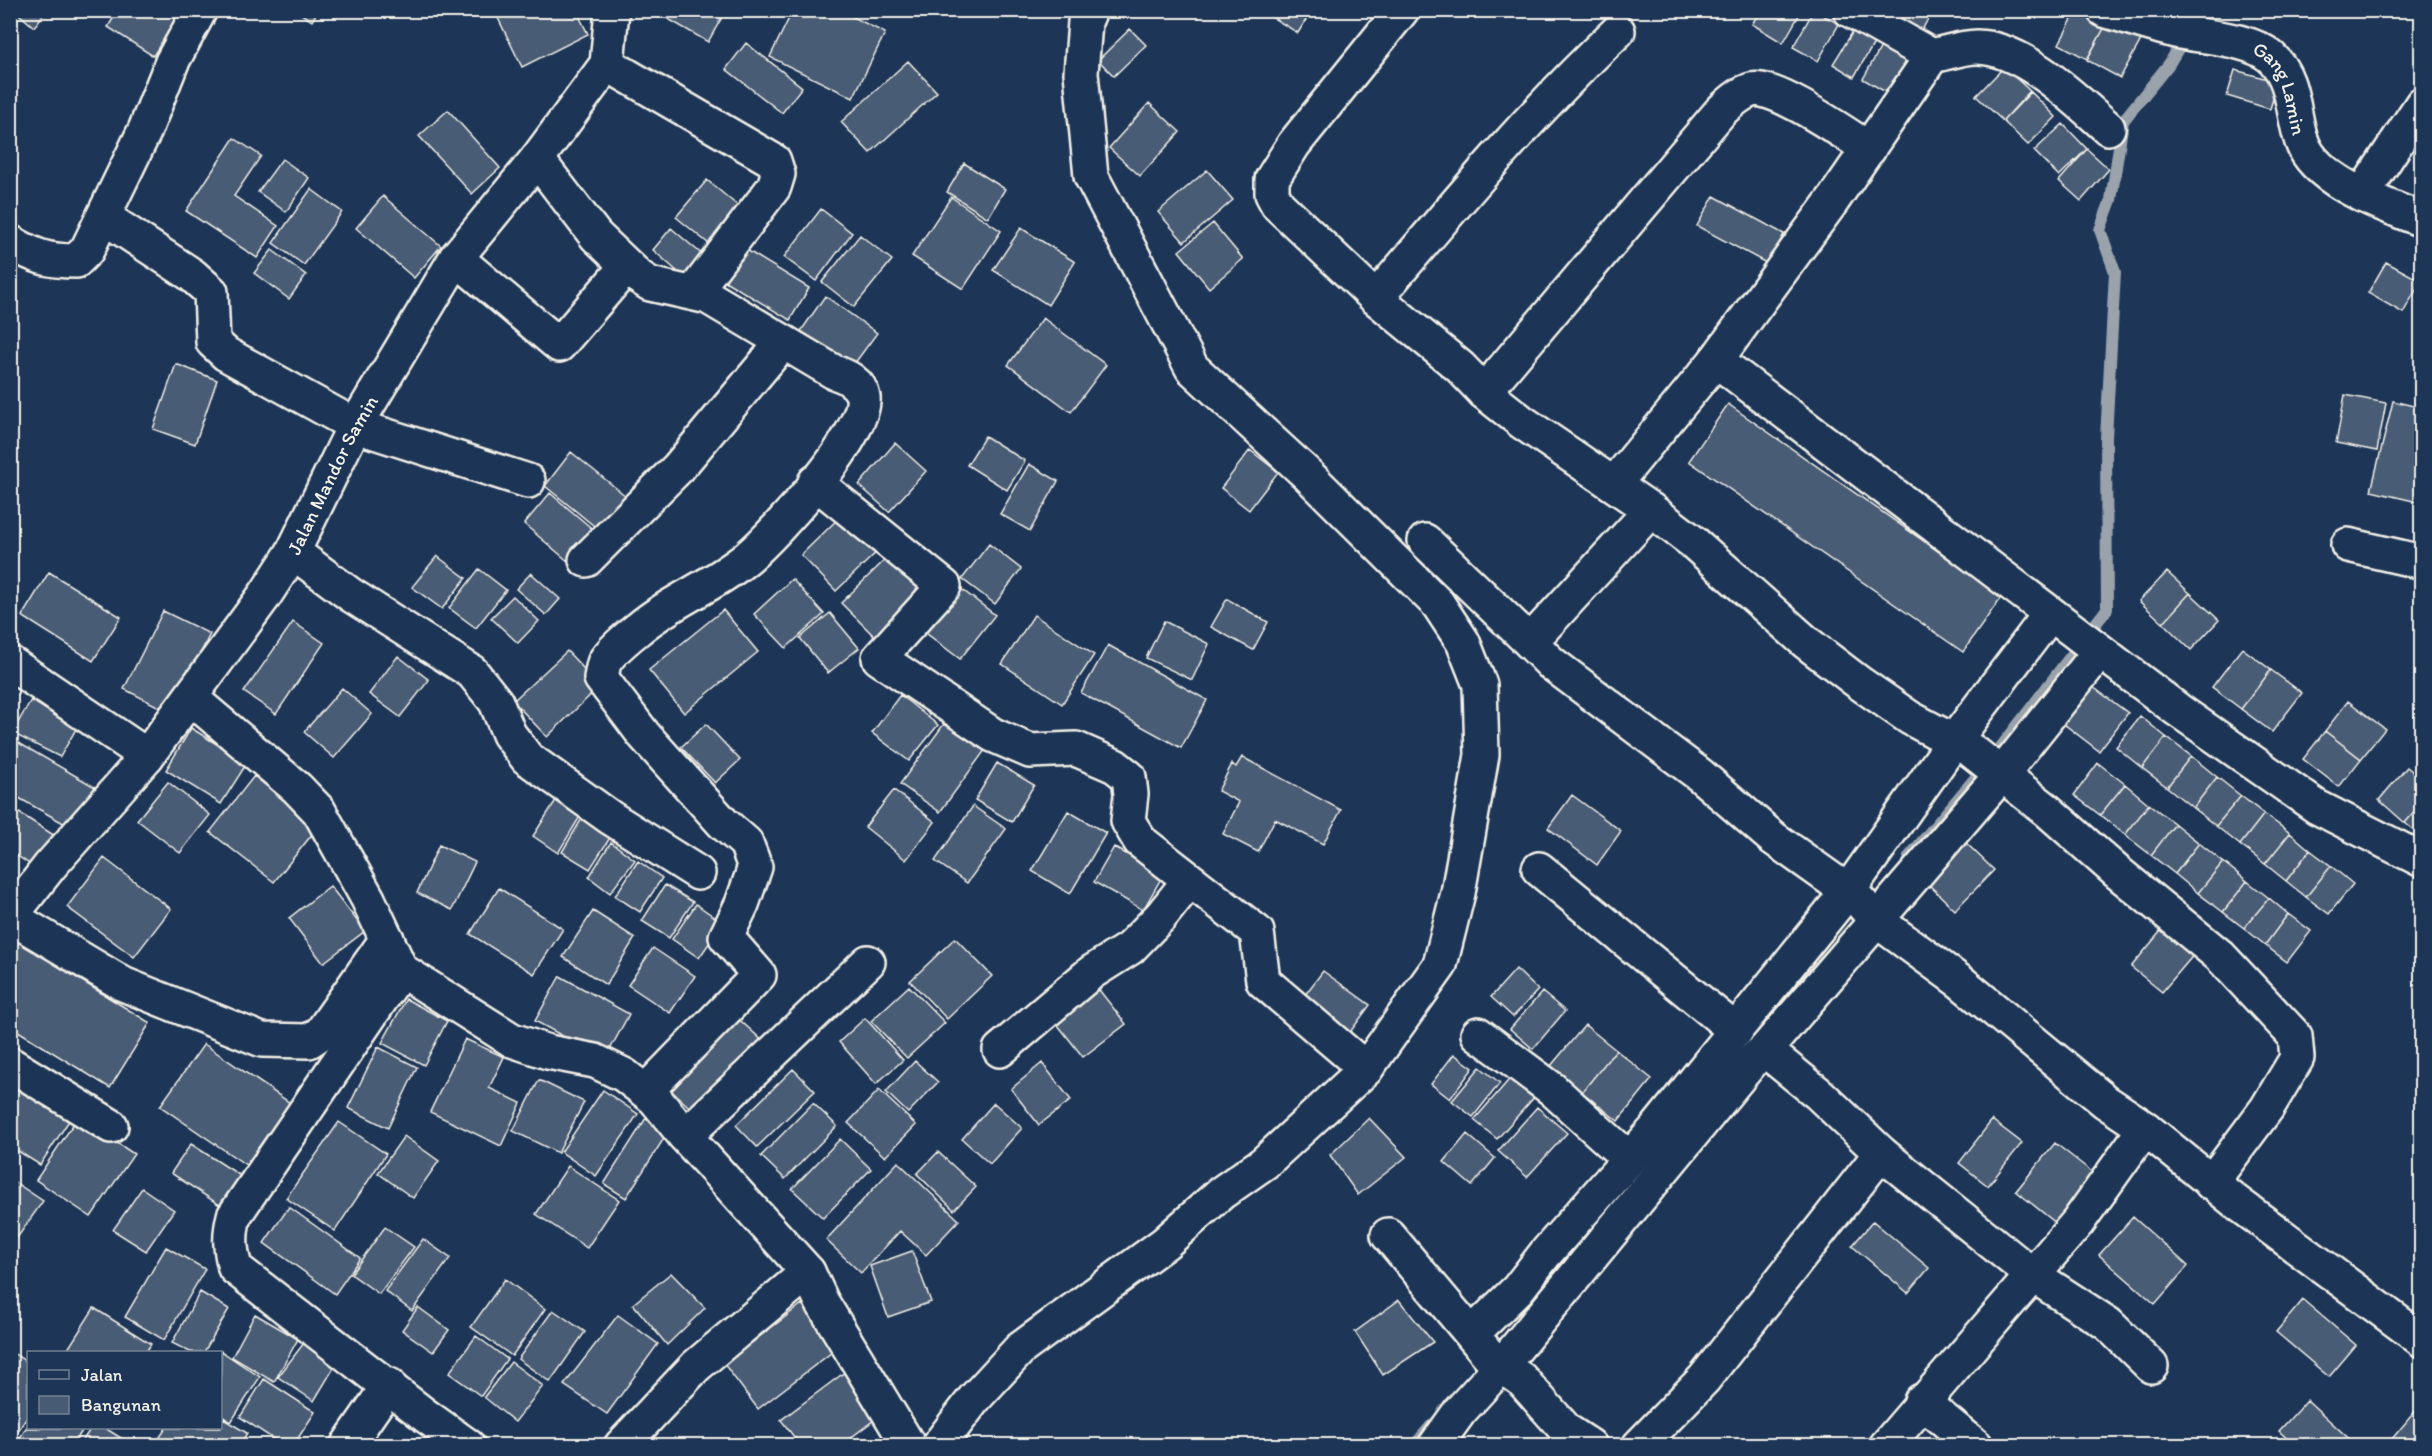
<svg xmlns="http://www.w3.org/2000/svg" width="2432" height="1456" viewBox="0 0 2432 1456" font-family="Itim,sans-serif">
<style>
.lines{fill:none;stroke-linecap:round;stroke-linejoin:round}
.stream{stroke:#9aa2ab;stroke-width:12}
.building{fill:#485b74;stroke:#f4f1e8;stroke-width:1.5}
.street-casing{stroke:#f4f1e8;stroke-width:38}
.street{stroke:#1d3557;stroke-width:33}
.labels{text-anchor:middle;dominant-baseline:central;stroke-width:5;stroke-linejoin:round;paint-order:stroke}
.street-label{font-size:20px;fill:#f4f1e8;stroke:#1d3557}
</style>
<rect width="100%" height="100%" fill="#1d3557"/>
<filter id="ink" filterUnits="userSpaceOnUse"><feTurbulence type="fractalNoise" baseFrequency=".0167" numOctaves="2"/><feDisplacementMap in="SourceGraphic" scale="12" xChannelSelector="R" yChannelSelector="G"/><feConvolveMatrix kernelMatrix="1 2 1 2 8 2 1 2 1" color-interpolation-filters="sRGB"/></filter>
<g filter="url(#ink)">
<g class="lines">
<path class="stream" d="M1909,857l89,-106 109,-142 -1,-171 9,-166 -15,-42 11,-30 12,-79 46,-57 32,-54
M1414,1446l17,-20"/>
</g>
<path class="building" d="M14,10h33l-13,17z
M118,10h64l-29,46 -45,-29z
M295,10h23l-6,11z
M494,10h82l12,24 -66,33z
M666,10h60l-18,32 -45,-26z
M793,10h46l46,23 -32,65 -83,-41z
M1260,10h52l-14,23z
M1761,10h41l-19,33 -31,-19z
M1814,10l25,14 -21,37 -25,-14z
M1902,10h31l-16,29 -23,-13z
M2077,10h12l19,11 -21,38 -28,-15z
M2108,21l33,19 -21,38 -33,-18z
M1855,28l21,12 -22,37 -21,-13z
M1130,29l16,16 -32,31 -16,-16z
M746,43l56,44 -20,26 -56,-44z
M1882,45l33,17 -19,36 -33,-19z
M908,61l29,31 -67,61 -29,-31z
M2004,67l26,24 -27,30 -27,-25z
M2235,70l43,12 -8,27 -43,-13z
M2031,92l25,25 -28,28 -25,-24z
M1149,103l31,29 -40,44 -31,-28z
M448,110l52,58 -28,26 -53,-58z
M2063,124l24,25 -28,27 -25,-25z
M234,138l27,18 -27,40 44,30 -21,32 -71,-47z
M2087,149l22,20 -28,32 -22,-20z
M282,159l27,19 -23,34 -28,-20z
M964,163l41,26 -17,29 -41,-26z
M1207,170l26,30 -49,42 -26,-30z
M707,180l37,31 -30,37 -38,-31z
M311,189l31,23 -38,53 -31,-22z
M383,196l58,50 -27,32 -58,-50z
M1714,196l70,38 -16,30 -71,-38z
M951,197l50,34 -38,58 -51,-33z
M821,209l31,24 -36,48 -32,-24z
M1213,223l30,36 -34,29 -30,-37z
M671,228l33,28 -18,23 -33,-29z
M1021,228l54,34 -27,43 -55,-35z
M860,235l32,25 -38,47 -32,-25z
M745,249l64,39 -19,32 -65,-39z
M272,250l34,25 -17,24 -35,-26z
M2386,262l35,19 -18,32 -35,-20z
M825,296l52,37 -25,34 -51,-36z
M1043,318l63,47 -35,47 -63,-47z
M176,364l41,16 -22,64 -42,-15z
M2345,395l41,8 -9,48 -41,-8z
M2393,401l29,7v95l-51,-12z
M1728,404l274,192 -39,56 -274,-191z
M985,436l40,25 -18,29 -40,-25z
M895,443l31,28 -37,41 -30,-27z
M1250,450l28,22 -29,38 -28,-22z
M571,452l60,48 -27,34 -59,-48z
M1029,464l29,17 -28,50 -30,-17z
M550,493l52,44 -26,31 -52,-44z
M845,512l36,36 -45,43 -35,-36z
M989,544l32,25 -26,35 -33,-25z
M892,553l38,40 -50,49 -39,-39z
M437,556l29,22 -24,31 -30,-22z
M479,569l27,21 -30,38 -27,-20z
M49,572l72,45 -28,44 -71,-45z
M2167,572l23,21 -27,30 -24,-22z
M531,573l29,26 -14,16 -30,-26z
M792,579l32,35 -38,34 -32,-34z
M956,585l39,30 -35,44 -38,-29z
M2190,593l29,27 -28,30 -28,-27z
M513,596l26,25 -21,22 -27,-25z
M1227,599l41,23 -15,28 -42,-23z
M723,610l35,42 -74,61 -35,-43z
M163,611l47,23 -39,79 -47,-24z
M830,613l29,35 -31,25 -28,-35z
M1034,615l60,40 -32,49 -60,-40z
M1164,621l45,23 -17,36 -46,-22z
M293,622l31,21 -48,71 -32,-22z
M1108,645l99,55 -26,48 -100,-55z
M2242,648l29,22 -30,39 -29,-22z
M567,651l33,35 -53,51 -34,-36z
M398,656l31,24 -29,37 -31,-23z
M2271,670l31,23 -30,39 -31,-23z
M2093,687l35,26 -29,38 -35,-27z
M342,688l30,26 -38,44 -30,-26z
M900,695l38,30 -29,36 -37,-28z
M31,700l45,29 -16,28 -48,-24z
M2348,701l37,28 -24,30 -36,-28z
M2140,716l26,21 -24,31 -26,-21z
M949,717l39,29 -48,66 -40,-28z
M706,724l34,36 -25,23 -34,-36z
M191,728l56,35 -26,41 -55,-34z
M2325,731l36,28 -22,28 -36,-28z
M2166,737l25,19 -24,31 -25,-19z
M17,742l78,45 -23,41 -62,-35v-39z
M2191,756l26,21 -24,31 -26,-21z
M1242,757l99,53 -18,34 -48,-25 -17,33 -35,-18 16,-32 -21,-11 14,-27 4,3z
M997,763l37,22 -22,37 -37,-22z
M2098,763l27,21 -25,31 -26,-20z
M2407,767l15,12v24l-17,20 -26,-23z
M254,776l64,51 -44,55 -64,-50z
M2217,777l24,19 -25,30 -23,-18z
M168,782l42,33 -30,38 -43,-33z
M2125,784l24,20 -24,31 -25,-20z
M894,790l41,32 -29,38 -41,-33z
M560,794l24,16 -26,43 -25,-17z
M1572,795l49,36 -24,34 -49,-37z
M2241,796l23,18 -24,31 -24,-19z
M2422,803v34l-17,-14z
M2149,804l26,20 -24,31 -26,-20z
M973,806l33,23 -39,54 -32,-22z
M10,807l45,29 -21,31 -24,-16z
M1068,811l38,22 -36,61 -38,-23z
M2264,814l26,19 -25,31 -25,-19z
M584,815l29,18 -23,36 -28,-17z
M2175,824l24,19 -24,31 -24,-19z
M2290,833l20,17 -24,31 -21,-17z
M611,842l24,18 -25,33 -21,-16z
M1965,842l29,28 -39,40 -29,-28z
M2199,843l24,19 -25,31 -23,-19z
M439,845l36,17 -23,48 -35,-17z
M1114,847l49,28 -20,35 -49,-28z
M2310,850l21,16 -25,31 -20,-16z
M104,858l67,51 -37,48 -67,-50z
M638,861l24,17 -22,34 -25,-16z
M2223,862l24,19 -24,31 -25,-19z
M2331,866l22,18 -24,30 -23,-17z
M2247,881l22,17 -25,30 -21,-16z
M665,885l28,17 -24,36 -27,-17z
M330,886l35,45 -42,32 -34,-45z
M499,888l64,41 -29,45 -64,-40z
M2269,898l19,16 -23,31 -21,-17z
M696,904l27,19 -24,35 -27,-19z
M593,911l42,27 -29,47 -43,-28z
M2288,914l23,17 -24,31 -22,-17z
M2165,926l31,26 -34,40 -31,-25z
M955,938l37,38 -45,43 -37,-38z
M14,939l136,84 -40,65 -100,-62v-80z
M653,948l42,28 -25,37 -42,-28z
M1516,969l22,21 -25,27 -22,-20z
M1323,971l47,34 -22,30 -47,-35z
M560,976l69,38 -24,45 -70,-38z
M1092,981l34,43 -43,33 -29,-37z
M909,986l36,37 -38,35 -36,-37z
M1542,992l23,19 -32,38 -23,-20z
M406,999l41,22 -23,44 -42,-22z
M732,1013l33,30 -66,73 -34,-31z
M865,1018l38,42 -27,24 -37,-42z
M1585,1025l31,25 -34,42 -32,-25z
M465,1039l39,18 -15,31 32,15 -20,43 -71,-34z
M204,1044l86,59 -44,62 -86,-59z
M378,1047l39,20 -29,61 -40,-20z
M1616,1050l36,29 -34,42 -36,-29z
M1454,1054l19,14 -23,31 -19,-15z
M915,1061l23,21 -30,31 -22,-21z
M1042,1063l29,37 -32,25 -28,-36z
M1480,1067l20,16 -27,34 -21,-16z
M793,1069l22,22 -58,56 -21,-22z
M1514,1074l23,20 -40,45 -23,-19z
M24,1076l52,34 -36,55 -30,-19v-49z
M539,1080l45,22 -26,51 -45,-22z
M603,1090l35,24 -42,62 -35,-24z
M879,1090l37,35 -31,32 -37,-34z
M813,1103l24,23 -52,53 -24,-23z
M994,1103l28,25 -32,36 -28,-25z
M1537,1107l30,26 -40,44 -29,-26z
M78,1117l56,37 -43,63 -55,-37z
M646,1118l22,14 -42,66 -22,-14z
M1369,1118l37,39 -48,38 -28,-40z
M1992,1120l30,23 -34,43 -29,-23z
M339,1122l47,32 -51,77 -49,-33z
M1467,1134l28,24 -23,28 -28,-24z
M404,1136l35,25 -26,37 -35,-25z
M840,1139l31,30 -48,49 -31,-29z
M2055,1143l46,36 -39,49 -46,-37z
M191,1144l53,34 -20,30 -53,-35z
M938,1152l38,35 -22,23 -37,-36z
M898,1162l61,58 -33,35 -26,-24 -39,42 -35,-33z
M568,1166l51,34 -32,48 -51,-34z
M10,1179l33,22 -33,47z
M142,1188l32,22 -28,41 -33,-21z
M289,1207l71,51 -25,36 -71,-51z
M2133,1217l55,49 -33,38 -56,-49z
M1873,1221l56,47 -21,25 -56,-47z
M385,1227l29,20 -35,47 -28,-20z
M423,1239l27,19 -38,53 -27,-20z
M166,1247l39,22 -41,71 -39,-23z
M912,1251l19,51 -43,15 -18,-51z
M671,1273l34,35 -38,37 -34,-41z
M505,1279l40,30 -33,47 -41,-29z
M200,1292l29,17 -25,43h-14l-18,-9z
M1399,1300l34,42 -50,33 -28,-43z
M2303,1300l53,45 -27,32 -53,-45z
M802,1304l34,45 -78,60 -34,-45z
M418,1307l31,23 -16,22 -31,-22z
M94,1308l57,36 -5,8h-80z
M553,1310l32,22 -35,50 -32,-23z
M255,1314l43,25 -24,43 -42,-25z
M618,1315l40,29 -51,70 -43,-29z
M310,1335l31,21 -27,45 -36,-24z
M476,1336l31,23 -26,37 -32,-23z
M10,1351l18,12v53l-14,21 -4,-2z
M221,1351l39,26 -29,45 -11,-7z
M511,1362l32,24 -28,36 -31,-25z
M849,1369l34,44 -43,33h-39l-20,-26z
M264,1379l51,33 -22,34h-9l-44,-29z
M2307,1400l50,46h-62l-16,-15z
M2422,1403v43h-36z
M220,1417l27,16 -8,13h-85l12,-18h54z
M28,1425v3h56l-12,18h-57z
M91,1428h14l24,15 -50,3z"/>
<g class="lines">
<defs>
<g id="street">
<path d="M1402,10l-108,134 -22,35v15l6,11 98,93 84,69 24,25 38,30 129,88 42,32 114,101 51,39 52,36 62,33 75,59 69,61 104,85 75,80 2,22 -30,50 -56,75"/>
<path d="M1850,10l82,46"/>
<path id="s1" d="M2104,10c24,7 47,15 71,21 27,6 75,7 96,26 24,22 21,57 31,85 14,40 83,63 120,78"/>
<path d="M607,64l167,97 4,13 -4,13 -80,105"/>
<path d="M537,159l59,77 43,41 11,7 58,13 126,75c12,4 26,10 29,25 5,36 -87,136 -115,160 -33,28 -77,44 -110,72 -10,8 -26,21 -33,32 -2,4 -3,12 -4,17l43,57 79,88 23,20 9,24 -13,37 -16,33 33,38 -113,116"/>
<path d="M2362,195l60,-91"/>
<path d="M104,217l88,58 19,17 2,50 13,12 130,72 172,55"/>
<path d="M10,242c26,15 37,19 66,19l11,-11 58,-120 27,-68 28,-52"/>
<path d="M456,258l103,87 67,-78"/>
<path d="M1376,298c78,-92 154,-184 242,-267"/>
<path d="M1716,360l462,350 139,97 105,53"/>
<path d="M1484,392l237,-281c9,-8 18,-17 30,-21 22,-7 96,45 118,59"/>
<path d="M815,482l129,104 -65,72 114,77 37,16 46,-2 39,17 14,11 2,17 -3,27 12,20 117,91 6,49 103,88"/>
<path d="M1615,483l101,-123 117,-160 99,-144c14,-3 31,-9 45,-9 47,1 98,52 131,81"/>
<path d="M1651,510l-121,132 21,21 149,112 73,63 83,59 20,23 86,63 144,119 39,26 91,74 186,138"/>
<path d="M1425,541l105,101"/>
<path d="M2348,545l74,17"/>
<path d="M293,552l58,43 121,77 24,30 13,32 18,24 84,60 87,55"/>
<path d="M586,560l92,-92 105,-126"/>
<path d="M10,663l137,93"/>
<path d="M191,698l106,90 22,23 49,88 33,71 111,70 36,12 47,9 29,14 31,24 30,37 123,136 14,30 87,144"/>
<path d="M1539,869l197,162"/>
<path id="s2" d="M10,917l40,-51 97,-110 118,-161 28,-43 57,-117 106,-177 81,-99 70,-95 5,-54"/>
<path d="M11,917l112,67 139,56 47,1 12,-8 66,-94"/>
<path d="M401,970l-167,246c-5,20 -4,32 1,52l191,148 42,30"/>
<path d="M1478,1034l74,55 76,69"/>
<path d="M1000,1050l92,-78 38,-24 31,-32 28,-35"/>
<path d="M1765,1050l54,44 62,59 150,121 77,50 43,42"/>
<path d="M10,1064l101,62"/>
<path d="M685,1136l183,-174"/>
<path d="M1388,1235l105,125 28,19 46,52 23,15"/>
<path d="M1473,1333l45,-44 27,-35 110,-124 193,-239 106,-150 96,-127"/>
<path d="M1921,1401l55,45"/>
<path d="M347,1446l42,-61"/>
<path d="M621,1446l75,-80 112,-94"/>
<path d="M938,1446l36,-47 46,-50 145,-106 56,-50 43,-30 102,-94 74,-104 18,-72 24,-138 -2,-70 -17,-43 -25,-38 -130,-129 -116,-107 -101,-192 -10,-103 4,-51 5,-12"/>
<path d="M1435,1446l25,-35 42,-46 252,-306 11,-9 237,-276 98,-123"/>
<path d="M1639,1446l65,-67 177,-226"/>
<path d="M1886,1446l192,-224 67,-94"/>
</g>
</defs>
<use href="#street" class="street-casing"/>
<use href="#street" class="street"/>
</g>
</g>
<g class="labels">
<g class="street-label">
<text stroke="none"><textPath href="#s1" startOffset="207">Gang Lamin</textPath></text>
<text stroke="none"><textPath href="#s2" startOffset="549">Jalan Mandor Samin</textPath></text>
</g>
</g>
<rect width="2432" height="1456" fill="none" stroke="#1d3557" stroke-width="36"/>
<rect x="18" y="18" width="2396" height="1420" fill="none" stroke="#f4f1e8" stroke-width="2" filter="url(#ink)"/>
<rect x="27" y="1351" width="195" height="78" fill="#1d3557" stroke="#738091" stroke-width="1.5"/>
<rect x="39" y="1370" width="30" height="9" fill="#1d3557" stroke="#738091" stroke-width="1.5"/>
<text x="81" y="1381" font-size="18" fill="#f4f1e8">Jalan</text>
<rect x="39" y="1396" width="30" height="18" fill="#485b74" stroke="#738091" stroke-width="1.5"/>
<text x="81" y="1411" font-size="18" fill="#f4f1e8">Bangunan</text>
</svg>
